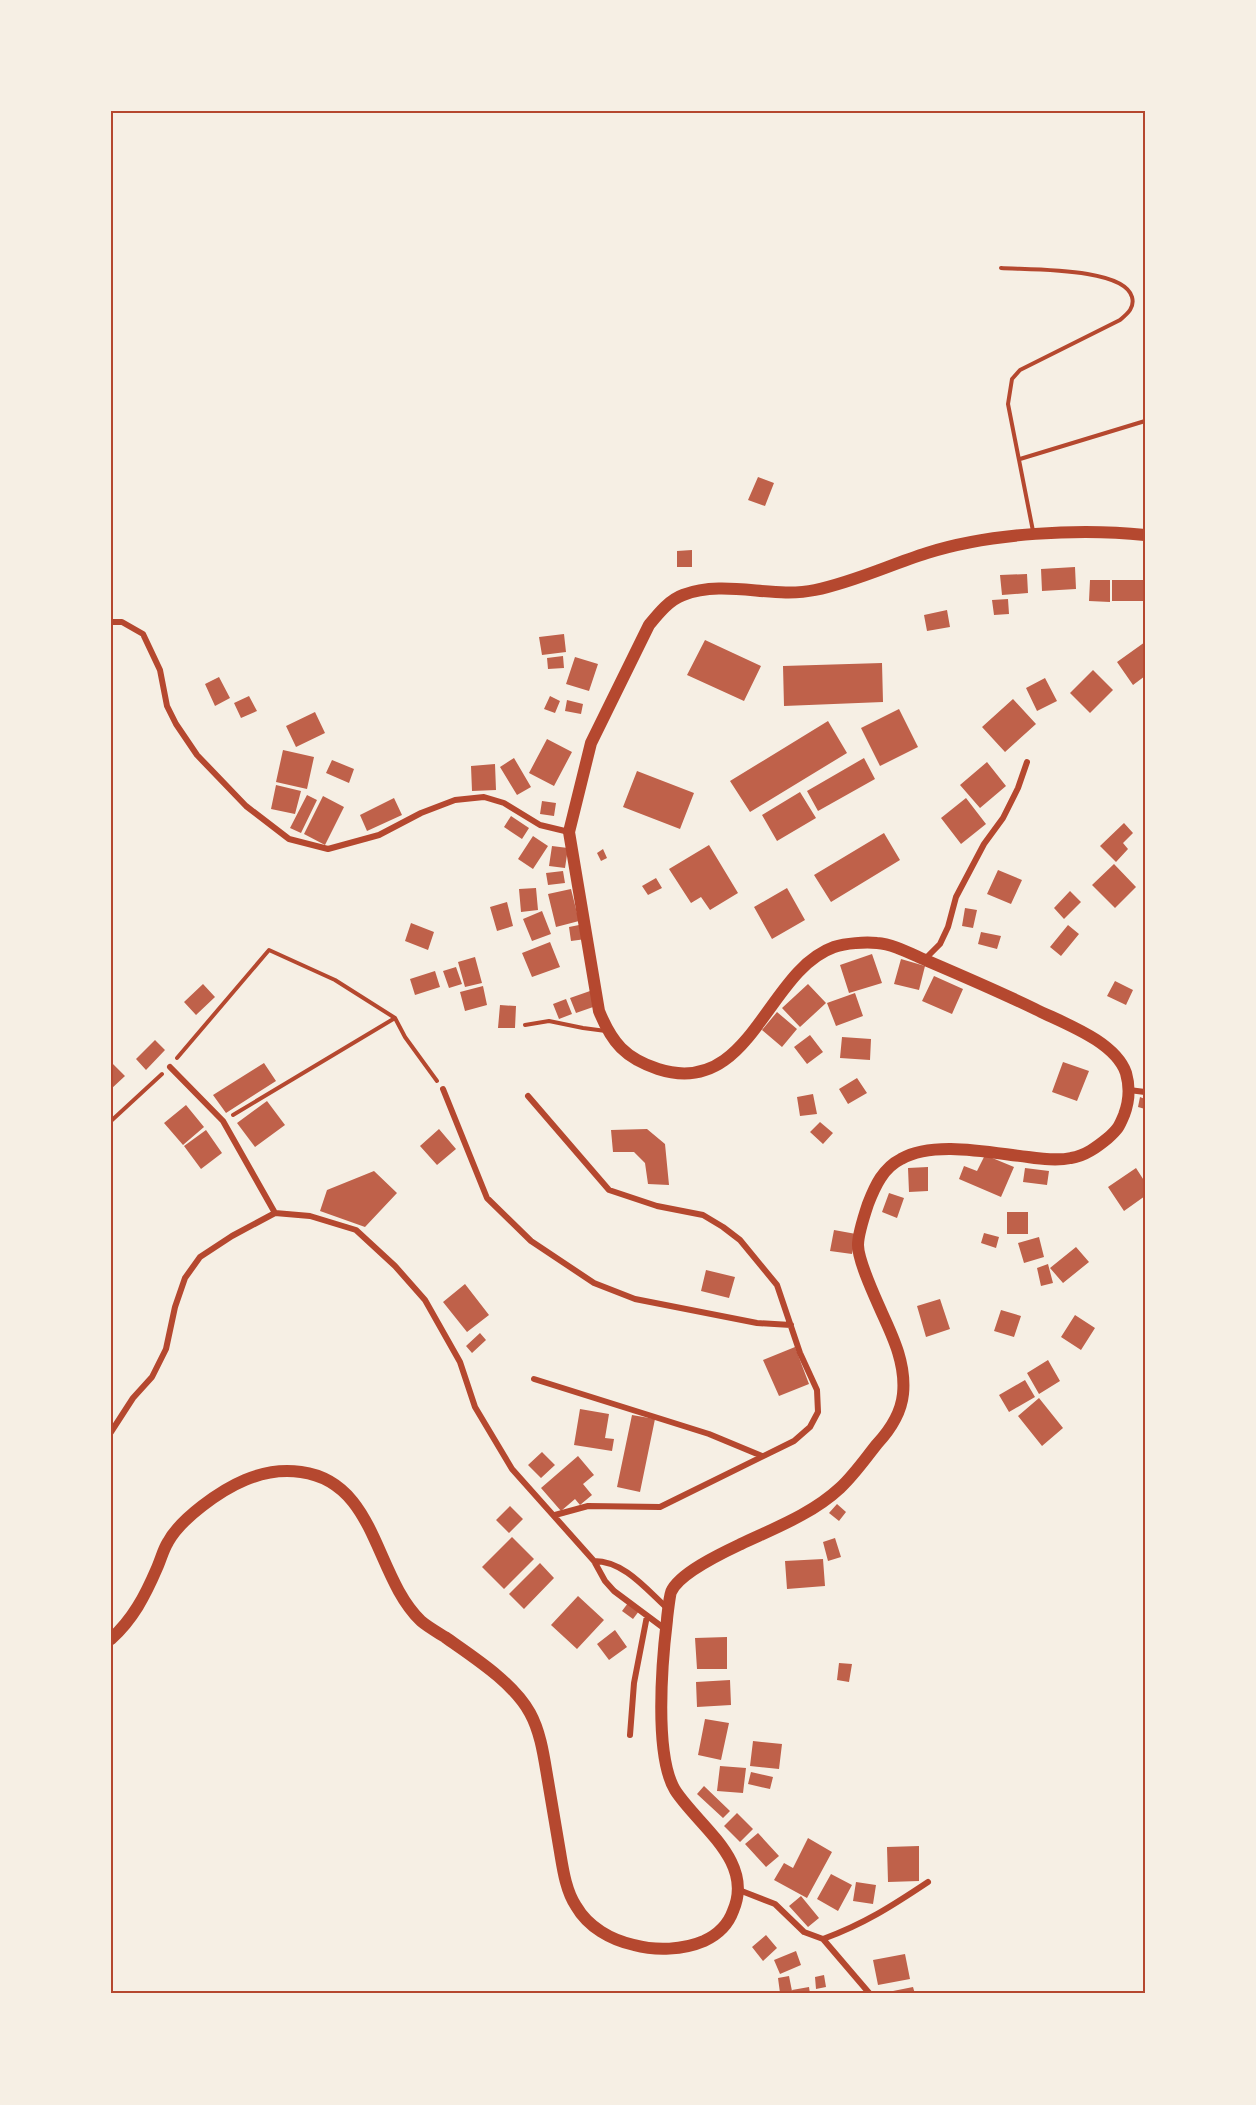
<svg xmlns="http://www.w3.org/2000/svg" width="1256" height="2105" viewBox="0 0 1256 2105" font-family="'Public Sans',sans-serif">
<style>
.building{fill:#bf614a}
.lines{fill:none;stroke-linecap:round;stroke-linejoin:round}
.path{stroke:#b5482f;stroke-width:4}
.service{stroke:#b5482f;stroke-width:4}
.minor{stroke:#b5482f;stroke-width:6}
.primary{stroke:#b5482f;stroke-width:12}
.neatline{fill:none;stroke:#b5482f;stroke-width:2}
</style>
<rect width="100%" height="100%" fill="#f6efe4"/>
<path class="building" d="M758,477l16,6 -9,23 -17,-6z
M692,550v17h-15v-16z
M1075,567l1,22 -34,2 -1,-22z
M1027,574l1,19 -26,2 -2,-20z
M1090,580h20v22l-21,-1z
M1112,580h32v21h-32z
M1008,599l1,15 -15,1 -2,-15z
M947,610l3,17 -23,4 -3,-16z
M564,634l2,18 -24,3 -3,-18z
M705,640l56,26 -17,35 -57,-26z
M1145,642v34l-12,9 -16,-23z
M563,656l1,12 -16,1 -1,-11z
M575,657l23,7 -9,27 -23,-7z
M882,663l1,39 -99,4 -1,-40z
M1093,670l20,20 -23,23 -20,-20z
M219,677l11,21 -15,8 -10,-22z
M1045,678l12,23 -20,10 -11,-23z
M249,696l8,15 -16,7 -7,-15z
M550,696l10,5 -5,12 -11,-4z
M1013,699l23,25 -31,28 -23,-25z
M567,700l16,4 -2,10 -16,-3z
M899,709l19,38 -38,19 -19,-38z
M315,712l10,21 -29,14 -10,-21z
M828,721l19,32 -97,59 -20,-31z
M547,739l25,13 -18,34 -25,-13z
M283,750l31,7 -7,32 -31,-7z
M514,758l17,29 -14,8 -17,-28z
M864,758l11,21 -57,32 -11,-20z
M332,760l22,9 -5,14 -23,-10z
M987,762l19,24 -26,22 -20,-23z
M495,764l1,26 -24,1 -1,-25z
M637,771l57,22 -14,36 -57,-22z
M276,785l25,6 -6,23 -24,-5z
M800,792l16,26 -39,23 -15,-26z
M307,795l10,5 -16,33 -11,-5z
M323,796l21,11 -19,38 -21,-11z
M394,798l8,17 -35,16 -7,-16z
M966,798l20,26 -25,20 -20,-26z
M542,801l14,2 -2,13 -14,-2z
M511,816l18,12 -7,11 -18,-12z
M1124,823l9,10 -10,10 5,6 -12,13 -16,-16z
M884,833l16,27 -69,42 -17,-27z
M533,836l15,10 -15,23 -15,-10z
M709,845l29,48 -28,17 -9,-13 -10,6 -22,-34z
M552,846l16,2 -3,20 -16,-2z
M603,849l4,9 -6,3 -4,-8z
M1114,864l22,23 -21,21 -23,-23z
M998,870l24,10 -11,24 -24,-10z
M563,871l2,12 -17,2 -2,-12z
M656,878l6,10 -14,7 -6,-9z
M536,888l2,22 -17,2 -2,-23z
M787,888l18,32 -33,19 -18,-32z
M571,889l8,32 -23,6 -8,-33z
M1070,891l11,11 -17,17 -10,-11z
M507,902l6,24 -16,5 -7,-24z
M965,908l12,2 -4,18 -11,-2z
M542,911l9,23 -19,7 -9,-22z
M411,923l23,9 -6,18 -23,-9z
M584,924l2,15 -15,2 -2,-14z
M1068,925l11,9 -18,22 -11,-9z
M981,932l20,4 -4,13 -19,-5z
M550,942l10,25 -28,10 -10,-24z
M872,954l10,29 -33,10 -9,-28z
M475,957l7,26 -17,4 -7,-25z
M901,959l24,7 -6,24 -25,-6z
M456,967l6,17 -13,4 -6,-17z
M435,971l5,16 -25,8 -5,-16z
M934,976l29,13 -11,25 -30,-13z
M1115,981l18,9 -7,15 -19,-9z
M203,984l12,13 -19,18 -12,-13z
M808,984l18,19 -26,24 -18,-19z
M483,986l4,19 -22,6 -5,-19z
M590,991l6,15 -20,7 -6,-15z
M855,993l8,23 -27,10 -9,-23z
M566,999l6,15 -13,5 -6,-15z
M500,1005l16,1 -1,22h-17z
M777,1012l20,17 -15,18 -20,-17z
M810,1035l13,17 -16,12 -13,-17z
M842,1037l29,2 -1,21 -30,-2z
M155,1040l10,10 -19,20 -10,-11z
M111,1062l14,14 -14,13z
M1063,1062l26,9 -12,30 -25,-9z
M264,1063l12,18 -50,32 -13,-18z
M857,1078l10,15 -19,11 -9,-15z
M813,1094l4,20 -17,2 -3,-19z
M1140,1097l5,2v10l-7,-2z
M267,1101l18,24 -30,22 -18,-24z
M186,1105l18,22 -21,18 -19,-22z
M820,1122l13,11 -10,11 -13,-12z
M439,1129l17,20 -19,16 -17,-19z
M647,1129l18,15 4,41 -21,-1 -3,-21 -11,-11h-21l-2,-22z
M206,1130l16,23 -21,16 -17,-23z
M985,1155l29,12 -13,30 -42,-18 5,-13 13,5z
M928,1167v24l-19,1 -1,-24z
M1025,1168l24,3 -2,14 -24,-3z
M1136,1168l9,14v14l-21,15 -16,-24z
M374,1171l23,22 -32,34 -45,-16 7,-21z
M889,1193l15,5 -7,20 -15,-6z
M1007,1212h21v22h-21z
M834,1230l22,4 -4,20 -22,-3z
M984,1233l15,4 -3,11 -15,-5z
M1039,1237l5,20 -20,6 -6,-20z
M1076,1247l13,15 -26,21 -13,-15z
M1048,1264l5,19 -12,3 -4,-18z
M706,1270l29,7 -6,21 -28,-7z
M465,1284l24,31 -22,17 -24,-30z
M940,1299l10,30 -24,8 -9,-31z
M1001,1310l20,6 -7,21 -20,-6z
M1075,1315l20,13 -14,22 -20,-13z
M480,1333l6,7 -14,13 -6,-7z
M795,1347l14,37 -30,12 -16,-36z
M1048,1360l12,21 -21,13 -12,-21z
M1025,1380l10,17 -26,15 -10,-17z
M1039,1398l24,30 -21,18 -24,-30z
M580,1409l29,5 -4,24 9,1 -2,12 -38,-6z
M632,1415l23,4 -15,73 -23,-5z
M542,1452l13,13 -14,13 -13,-13z
M578,1456l16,19 -11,9 9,11 -12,10 -5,-6 -14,12 -20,-23z
M837,1504l9,8 -7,9 -10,-8z
M510,1506l13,13 -14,14 -13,-13z
M512,1537l22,22 -30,30 -22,-22z
M835,1538l6,19 -13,4 -5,-19z
M823,1559l2,27 -38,3 -2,-28z
M540,1563l14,15 -30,31 -15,-15z
M578,1596l26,24 -27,29 -26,-24z
M628,1603l11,8 -6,8 -11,-8z
M615,1630l12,17 -18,13 -12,-16z
M727,1637v32h-30l-2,-31z
M839,1663l13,1 -3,18 -12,-2z
M730,1680l1,25 -34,2 -1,-25z
M705,1719l24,4 -8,37 -23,-5z
M753,1741l29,3 -3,25 -29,-3z
M720,1766l26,2 -3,25 -26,-2z
M751,1772l22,5 -3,12 -22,-5z
M704,1786l26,25 -7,7 -26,-24z
M737,1813l16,16 -13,13 -16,-16z
M758,1833l21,23 -13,11 -21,-23z
M808,1838l24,14 -25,46 -33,-18 10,-17 9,5z
M919,1846v35l-31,1 -1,-35z
M831,1874l21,11 -14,26 -21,-12z
M856,1882l20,3 -3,19 -20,-3z
M801,1896l18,22 -11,9 -19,-21z
M766,1935l11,13 -14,13 -11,-14z
M796,1951l5,14 -21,9 -6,-14z
M905,1954l5,25 -32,6 -5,-25z
M824,1975l2,12 -10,2 -1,-12z
M789,1976l3,15 -12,2 -2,-15z
M809,1987l1,7h-17l-1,-4z
M913,1987l2,7h-26l-1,-2z"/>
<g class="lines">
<path class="path" d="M177,1058l92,-108 66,30 60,38 10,19 32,44
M233,1115l162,-97
M111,1121l51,-47"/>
<path class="service" d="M1001,268c27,2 123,-1 131,29 3,11 -5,17 -12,23l-100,50 -8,9 -4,25 25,127
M1020,459l125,-38
M525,1025l24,-4 34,7 23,3"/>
<path class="minor" d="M111,622h11l21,12 17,36 7,36 9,18 21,31 49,51 43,33 39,10 51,-14 42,-22 34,-13 29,-3 20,6 36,22 29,7
M925,959l15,-15 8,-17 8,-30 28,-53 19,-26 15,-30 9,-26
M170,1067l53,54 52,92
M443,1089l44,109 44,43 63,42 41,16 122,24 34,2
M1129,1090l16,2
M528,1096l81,94 48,16 46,9 20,12 17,13 37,45 23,68 17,37 1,22 -8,15 -16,14 -134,66 -72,-1 -33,9
M534,1379l175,55 53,22
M111,1432l22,-34 19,-21 14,-28 9,-42 10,-29 15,-21 32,-21 43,-23 35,3 46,14 39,36 30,34 35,62 15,45 37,62 82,92 11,20 9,10 51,38
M594,1561c30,0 52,28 73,47
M630,1735l4,-52 13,-67
M739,1890l36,14 29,28 19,7 47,55
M823,1939c41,-15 69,-33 105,-57"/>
<path class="primary" d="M111,1639c22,-20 34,-43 46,-71 4,-9 6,-18 11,-26 13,-24 53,-52 77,-62 19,-8 36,-11 56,-8 76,10 73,104 120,149 7,6 16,11 24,16 28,20 68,45 85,76 11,20 14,45 18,68 4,24 8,47 12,71 3,18 6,39 16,54 12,21 35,34 58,39 22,6 49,5 70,-4 13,-6 24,-16 29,-30 22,-50 -35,-85 -58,-121 -21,-35 -13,-129 -8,-170 0,-2 3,-27 4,-28 8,-19 51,-39 70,-48 34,-16 71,-30 99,-56 14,-13 25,-29 37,-44 13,-14 24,-30 26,-50 3,-29 -9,-55 -21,-81 -7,-16 -24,-52 -24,-68 0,-9 7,-32 10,-41 7,-18 15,-36 33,-45 33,-19 90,-6 127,-2 14,2 29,4 43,1 14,-2 26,-11 37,-20 10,-9 11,-11 16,-23 5,-13 6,-28 2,-42 -11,-32 -63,-50 -91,-64 -35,-17 -70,-32 -105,-47 -17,-7 -36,-18 -53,-19 -12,-1 -31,0 -43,4 -68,24 -83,152 -176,122 -33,-11 -46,-26 -59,-58l-30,-179 22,-89 58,-118c9,-11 20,-25 34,-30 42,-16 89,4 132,-5 39,-8 74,-25 112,-37 63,-20 153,-25 218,-18"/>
</g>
<rect width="1256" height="2105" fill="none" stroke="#f6efe4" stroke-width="225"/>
<rect x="112" y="112" width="1032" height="1880" class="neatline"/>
</svg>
